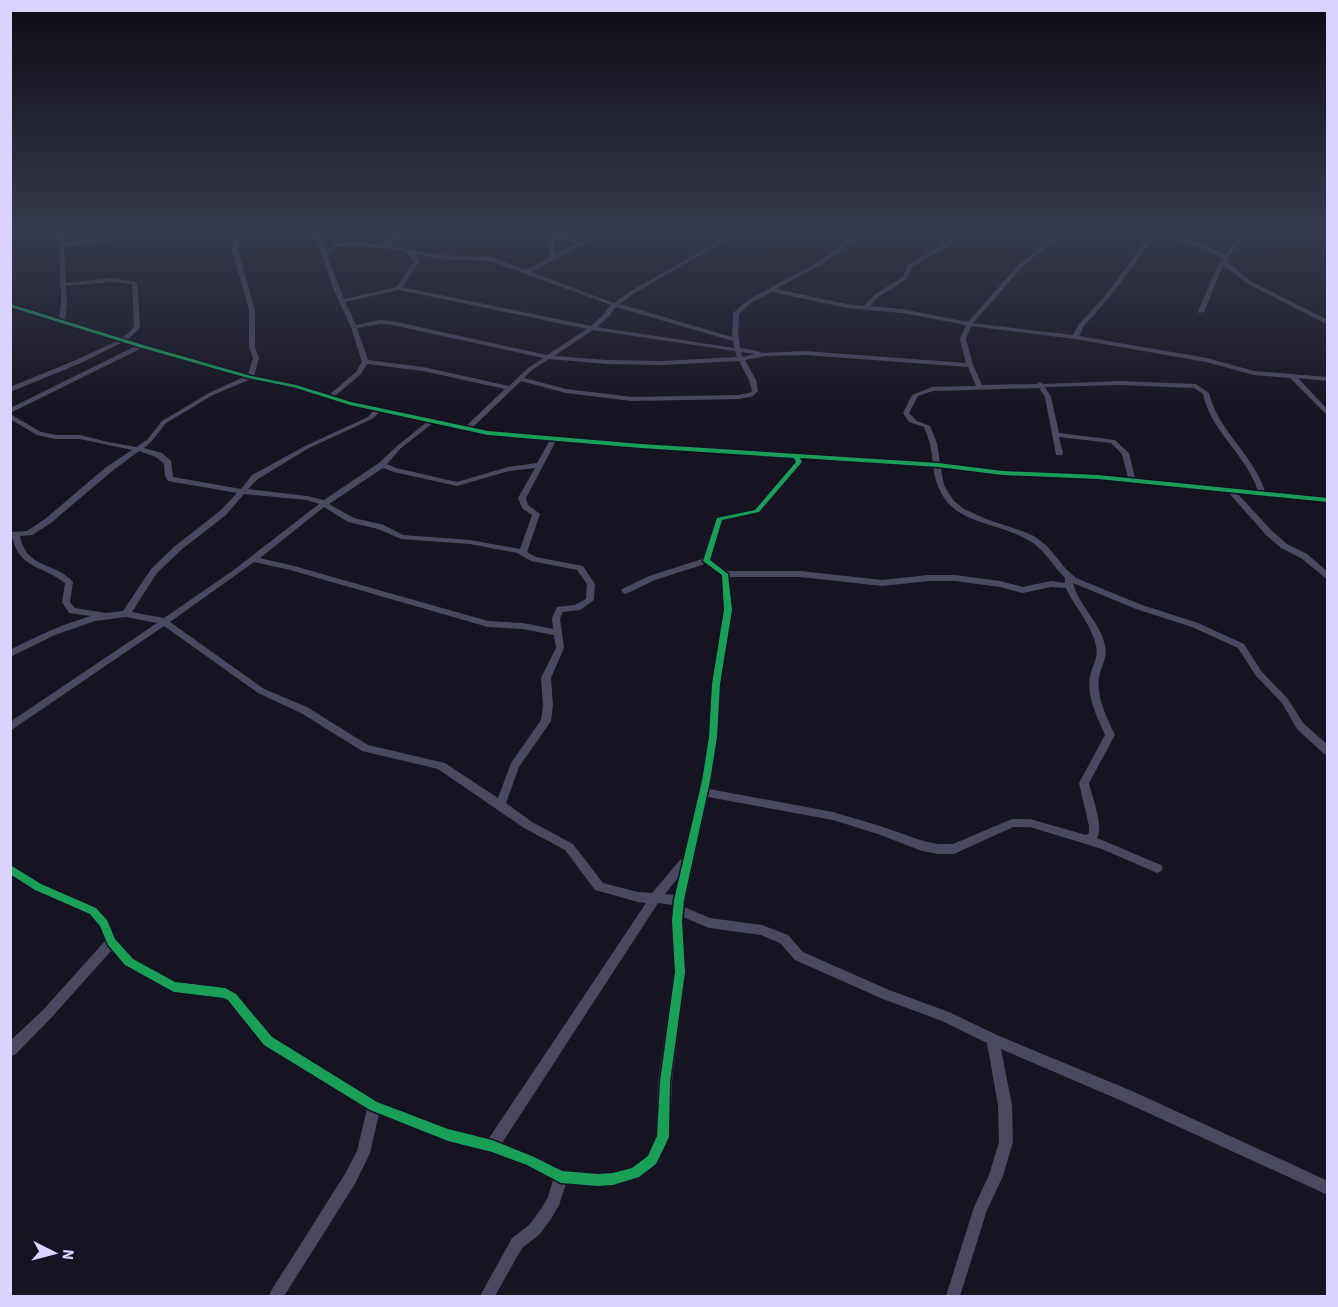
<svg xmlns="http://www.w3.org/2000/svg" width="1338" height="1307" viewBox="0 0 1338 1307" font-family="'Source Sans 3',sans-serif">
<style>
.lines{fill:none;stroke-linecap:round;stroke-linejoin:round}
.minor{fill:#4a4962;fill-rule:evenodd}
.cycleway-casing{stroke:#130f26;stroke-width:3}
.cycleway{fill:#1a9f57;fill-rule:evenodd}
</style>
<rect width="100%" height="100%" fill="#161421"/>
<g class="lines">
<path class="minor" d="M59,229h4l1,14 131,-14h13l-2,1 -142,16 2,37 46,-5 24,4 2,7 2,37 -2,4 -11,10 121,34 5,-16 -4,-11v-37l-18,-63 3,-5 -9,-13h4l11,13 -3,5 18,63v37l4,11 -5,18 40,8 35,11 27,-23 6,-10 -11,-35 -18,-39 -20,-59h4l9,23 9,-8 22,-2 25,3 17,-12 -2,-4h4l3,5 -17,11 50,10 54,2 35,13 24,-12 -2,-17 2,-4 -18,-8h6l43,13 26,-13h5l-81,43 83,31 15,-11 111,-63h5l-112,65 -13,10 112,33 1,-24 15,-13 70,-38 27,-19 -3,-6 -10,-8c8,0 13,5 17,12l17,-12h5l-49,35 -46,25 71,15 17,2 10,-11 29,-18 5,-12 39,-23 11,-13h4l-11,15 -39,23 -5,12 -29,18 -8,9 32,3 66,13 51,-58 45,-35h5l-46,37 -50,57 100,12 6,-11 25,-27 47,-63 -15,-5h7l10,3 3,-3h4l-2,4 48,13 19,9 19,-26h4l-19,28v2l-3,2 26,21 76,38v5l-80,-41 -25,-19 -19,47 -5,1 -1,-1 20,-48 5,-6 -21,-10 -46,-13 -48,64 -24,27 -5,10 128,22 47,13 74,6v4l-30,-3 30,32v6l-38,-38 -36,-3 -48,-13 -131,-23 -104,-13 -5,13 7,26 9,20 55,-1 3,-2 3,2 77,-3 76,3 13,9c9,38 44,61 56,98l63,7v4l-91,-9 35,38 15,13 20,10 21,18v8l-27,-22 -20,-10 -15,-13 -38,-43 -130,-13 -95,-4 -62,-8v2l3,16 4,7 6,9 10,8 22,10 36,12 12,5 13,10 19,23 10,9 66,27 56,18 46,21 18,28 26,27 15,24 25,22v10l-4,-1 -27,-25 -15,-26 -26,-27 -18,-28 -46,-21 -56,-18 -63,-26c6,23 27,39 32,62 3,12 -4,21 -6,32 -3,20 8,41 16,58l-26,48c3,14 15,43 8,55l64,27 2,3 -2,3 -4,2 -55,-24 -72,-22h-17l-59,27h-16l-16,-3 -44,-17 -45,-14 -125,-23 -24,110 26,11 52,7 26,10 15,17 86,38 60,22 48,23 135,56 196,90v14l-206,-94 -121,-52 11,56 1,37 -10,34 -16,34 -27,86h-14l28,-89 15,-32 10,-33 -1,-37 -11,-62 -45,-22 -59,-22 -88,-39 -15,-17 -19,-8 -52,-7 -26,-11 3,55 -14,110 -2,55 -2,5 -11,23 -17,13 -27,8 -15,1 -32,-3 -7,21 -8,14 -12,16 -17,13 -27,48h-15l32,-58 17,-13 12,-16 7,-12 5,-17 -27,-14 -34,-13 -44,-11 -69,-28 -9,39 -15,31 -71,112h-15l2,-5 74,-117 12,-23 10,-42 -103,-64 -36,-44 -5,-2 -53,-8 -45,-25 -14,-15 -60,67 -36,37 -5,1v-15l33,-31 62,-69 -6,-15 -10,-11 -55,-25 -24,-15v-11l32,20 55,23 11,12 8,20 17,19 43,23 49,6 11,6 36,44 106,64 70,27 41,10 157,-235 -8,-1 -43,-12 -30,-40 -41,-22 -86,-59 -76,-18 -61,-38 -43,-20 -94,-67 -154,105v-9l147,-99 -31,-6 -31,4 -40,14 -45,22v-7c27,-14 53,-26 81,-34l-22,-3 -7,-11 3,-19c-22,-17 -47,-15 -53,-47h-2v-4l17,-1 18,-12 60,-51 27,-18 -52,-11h-24l-19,-4 -27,-16v-5l31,18 15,3h24l28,7 28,5 11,-7 15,-19 47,-28 35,-16 -102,-29 -132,65v-5l126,-62 -13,-4 -42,21 -71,29v-5l66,-27 41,-19 -107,-34v-4l49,16 2,-16v-17l-2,-1 1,-1zM555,238l22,6 -22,11 -1,-14zM357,246l36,3 12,2 9,10 -17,26 -53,12 -17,-44 9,-8zM413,253l24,6 53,2 121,44 -3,3 -3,5 -14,13 -189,-39 18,-26zM112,282l20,2v2l2,38c-1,7 -7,10 -13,14l-56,-18 2,-17 -1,-17zM399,290l188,39 -40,26 -155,-34 -12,-1 -24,5 -11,-23zM772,292l75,16 55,5 64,12 -6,14 6,24 -161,-12 -44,2 -3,-2 -18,-3 -2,-15 1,-19 13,-12zM616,307l117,34 1,7 -137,-21 13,-12 3,-5zM380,324l12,1 151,33 -15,10 -19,18 -86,-19 -55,-7 -11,-32zM593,330l142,21 2,6 -75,4 -55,-1 -53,-4zM741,352l14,2 -12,3zM805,355l163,12 8,19 -44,1 -20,8 -9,18 6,9 15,5 6,16 3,20 -292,-19 -153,-13 -16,-3 49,-47 45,12 66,8 107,-2 14,-3 5,-5 -2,-11 -11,-20 21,-4zM549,359l58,5 55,1 77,-4 10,19 3,11 -3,2 -10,2 -107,2 -66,-8 -42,-11 8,-8zM367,364l56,7 82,18 -39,37 -115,-25 -16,-5 26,-22zM251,379l42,9 55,16 26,6 -6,7 -63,29 -53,29 -11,14 -68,-12 -2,-16 -9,-8 -18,-5 7,-6 15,-19 47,-28zM1120,385l74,3 9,6c8,38 43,60 55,97l-123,-13 -6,-25 -14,-13 -56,-7 -8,-36 -6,-10zM1039,388l6,9 11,58h6l1,-2 -4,-16 52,6 11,11 6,24 -30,-3 -95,-4 -63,-8 -3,-20 -7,-17 -13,-5 -8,-8 9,-17 15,-5zM380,412l47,10 -30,24 -18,17 -55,37 -17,-4 -59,-7 10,-10 51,-31 63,-29zM433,423l55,12 62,5 -13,23 -29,4 -51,15 -61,-14 -9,-4 14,-16zM556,441l85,7 153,10 1,4 -41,47 -38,8 -14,42 -53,17 -27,13 -1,2 4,3 3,-1 27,-13 50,-16 16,11 3,35 -13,74 -3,53 -7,44 -18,78 -3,1 -28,33 -14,-1 -35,-9 -30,-39 -41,-22 -26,-19 13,-36 32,-46 2,-15 -2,-28 13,-30 -4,-30 3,-6 17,-2 14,-10 1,-16 -12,-18 -47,-9 -9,-5 13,-38 -12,-9 -2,-7zM139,451l17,6 8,7 1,12 3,5 69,12 -17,18 -45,35 -24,23 -28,42 -17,2 -31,-5 -5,-6 3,-20c-19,-21 -47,-13 -53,-46l12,-1 19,-12 60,-51zM801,458l132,9c9,61 57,50 97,74 15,9 23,25 35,37v5l-14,-2 -28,6 -23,-6 -45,-6h-26l-47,5 -82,-9h-73l-17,-11 12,-39 38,-8 42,-49 1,-2zM383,468l11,4 63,14 52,-15 26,-3 -17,30 4,10 10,7 -12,34 -50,-9 -67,-5 -19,-10 -30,-7 -25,-14zM244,494l63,6 12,4 -88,68 -67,46 -32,-6 25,-39 24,-23 45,-35zM324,507l24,15 30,7 23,10 69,5 47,9 14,8 46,9 10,14 -1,15 -11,6 -18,2 -5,11 1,11 -30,-6 -35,-2 -194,-55 -34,-8zM254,562l36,8 198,57 35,2 31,6 2,13 -15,30 2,28 -2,14 -30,43 -13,35 -53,-35 -77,-18 -61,-38 -43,-18 -94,-67zM729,577h71l82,9 47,-5h26l45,6 23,6 28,-6 15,1c9,20 26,37 30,58 3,11 -4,20 -6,31 -4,20 8,41 15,58l-26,48 10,43v7l-3,2 -56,-16h-18l-59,25h-15l-15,-3 -43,-15 -47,-14 -124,-23 9,-52 3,-53 11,-74zM678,878l-3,17 -10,-1zM658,903l15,2 -2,16 3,51 -16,110 -2,54 -9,19 -15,12 -19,5 -15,1 -36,-3 -27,-14 -33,-13z"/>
<defs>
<path id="cycleway" d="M10,304l133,41 108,31 45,9 55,17 137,29 153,13 297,19 65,8 95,4 230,23v4l-230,-23 -95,-4 -65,-8 -138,-9 2,4 -1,1 -42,49 -37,8 -12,40 18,14 4,36 -12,74 -3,53 -7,44 -26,119 -2,21 3,51 -15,110 -1,55 -13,27 -17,13 -26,8 -15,1 -37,-3 -34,-18 -35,-13 -44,-11 -78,-31 -106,-65 -36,-45 -4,-2 -50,-6 -49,-27 -17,-20 -8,-19 -10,-12 -55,-24 -25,-16v-9l31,19 55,24 11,12 8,19 18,20 42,23 50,6 11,6 36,43 105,65 71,27 44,11 42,17 28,14 36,3 15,-1 19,-5 16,-12 9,-20 3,-54 15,-110 -3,-51 2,-21 28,-119 7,-44 3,-53 12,-74 -2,-35 -19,-14 14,-43 38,-8 41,-48 -2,-4 -153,-10 -153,-13 -138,-30 -57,-18 -45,-9 -109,-31 -129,-40z"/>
</defs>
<use href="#cycleway" class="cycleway-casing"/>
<use href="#cycleway" class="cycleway"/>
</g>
<linearGradient id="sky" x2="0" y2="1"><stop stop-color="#0c0b12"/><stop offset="0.56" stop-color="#363a4e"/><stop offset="1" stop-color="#363a4e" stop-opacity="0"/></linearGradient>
<rect width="1338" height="412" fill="url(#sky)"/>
<rect width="1338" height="1307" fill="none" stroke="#d9d4ff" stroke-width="24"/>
<g transform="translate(54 1253) rotate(96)" stroke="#130f26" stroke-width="4.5" paint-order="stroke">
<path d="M0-4.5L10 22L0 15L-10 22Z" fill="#d9d4ff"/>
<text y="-9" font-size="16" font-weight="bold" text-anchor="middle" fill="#d9d4ff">N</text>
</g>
</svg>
